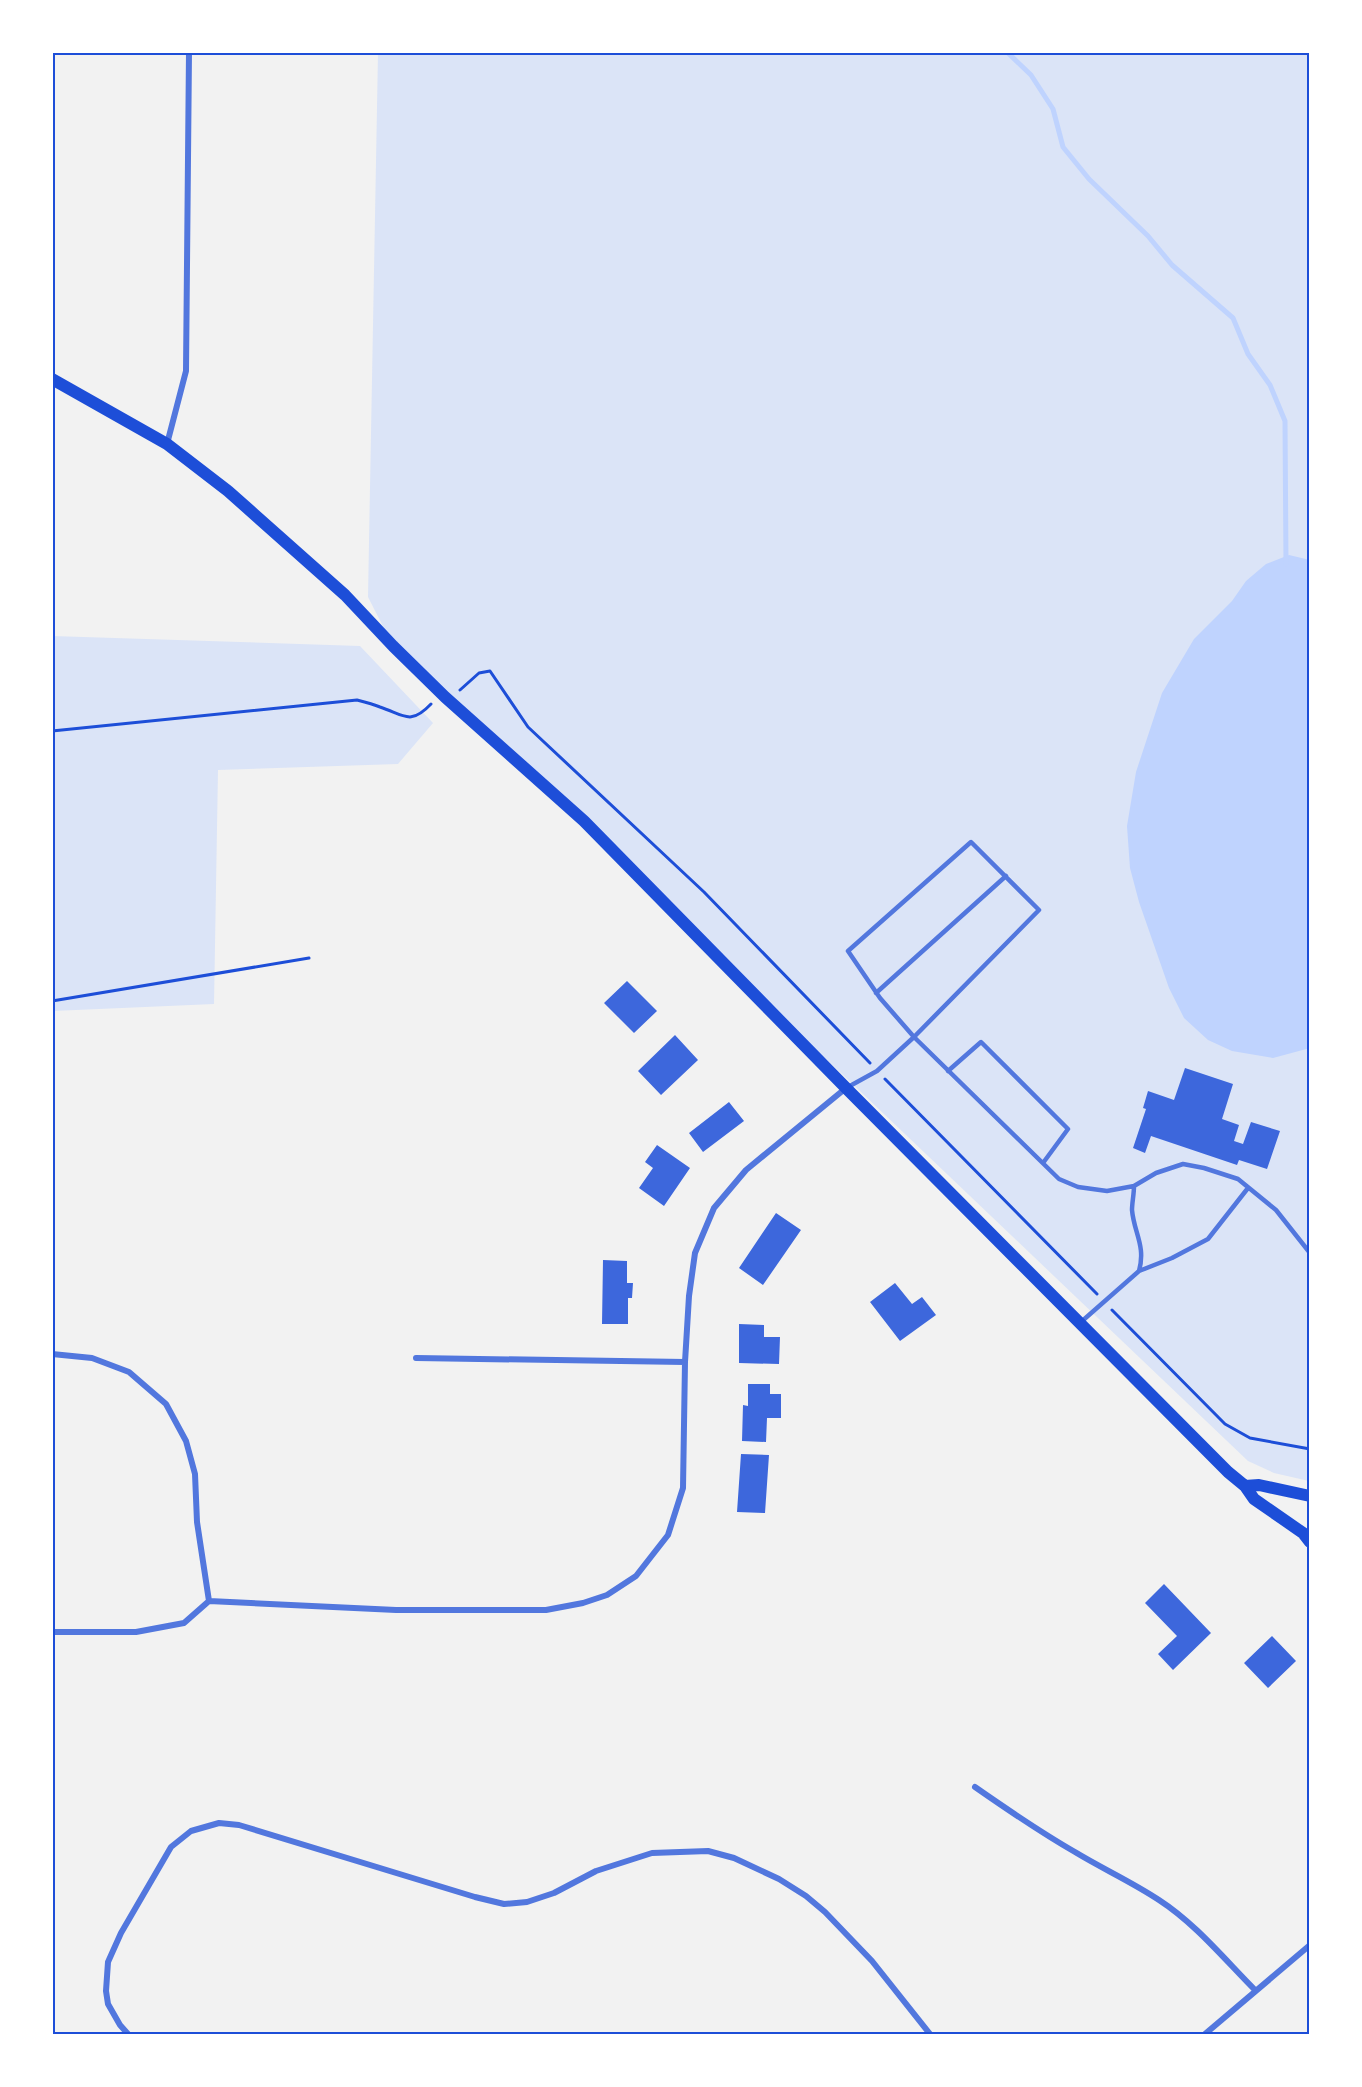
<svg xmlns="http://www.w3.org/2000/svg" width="1362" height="2087" viewBox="0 0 1362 2087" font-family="Manrope,sans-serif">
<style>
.green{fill:#dbe4f7}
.water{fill:#bfd3fe}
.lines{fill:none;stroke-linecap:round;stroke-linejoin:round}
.stream{stroke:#bfd3fe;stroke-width:5}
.building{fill:#3d67dc}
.path{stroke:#1d4ed8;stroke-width:3}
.service{stroke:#5277de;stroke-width:4.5}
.minor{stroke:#5277de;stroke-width:6}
.secondary{stroke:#1d4ed8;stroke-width:12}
.neatline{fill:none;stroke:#1d4ed8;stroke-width:2}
</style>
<rect width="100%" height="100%" fill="#f2f2f2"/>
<path class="green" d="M378,53h931v1428l-35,-8 -26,-12 -855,-815 -25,-49z
M52,636l308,10 73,77 -35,41 -180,6 -4,234 -161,7z"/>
<path class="water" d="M1289,555l21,5v488l-37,10 -41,-7 -24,-11 -24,-22 -15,-30 -30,-86 -9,-34 -3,-42 9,-54 26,-79 32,-54 38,-38 14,-20 20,-17z"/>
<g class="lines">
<path class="stream" d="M1007,52l24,23 22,34 10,38 26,32 59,57 24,29 61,53 15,36 22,31 15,36 1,143"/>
</g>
<path class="building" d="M627,981l30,30 -23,22 -30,-30z
M675,1035l23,25 -37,35 -23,-24z
M1185,1068l48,16 -11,35 17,6 -5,16 9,3 8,-22 29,9 -13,38 -28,-9 -2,5 -86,-29 -6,17 -12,-5 13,-39 -3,-1 5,-17 26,9z
M729,1102l15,19 -41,31 -14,-19z
M657,1145l33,23 -26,38 -25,-18 14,-20 -8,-6z
M776,1213l25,17 -38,55 -24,-17z
M603,1260l24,1v22h6l-1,15h-4v26h-26z
M895,1283l17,21 10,-7 14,18 -36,26 -30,-39z
M739,1324l25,1v12h16l-1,27 -40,-1z
M748,1384h22v10h11v24h-14l-1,24 -24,-1 1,-36 5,1z
M741,1454l28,1 -4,58 -28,-1z
M1164,1584l47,49 -38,37 -15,-16 19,-18 -32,-33z
M1272,1636l24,25 -28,27 -24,-25z"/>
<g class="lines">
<path class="path" d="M460,690l19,-17 11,-2 38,56 176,165 166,171
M52,731l305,-31c8,2 16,4 23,7 24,8 30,19 51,-3
M52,1001l257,-43
M885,1079l212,215
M1112,1310l113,114 25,14 60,11"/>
<path class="service" d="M971,842l68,68 -125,127 -34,-39 -32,-47z
M876,993l130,-117
M948,1071l33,-29 87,87 -25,34
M848,1087l29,-16 37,-34 145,142 19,8 29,4 27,-5 22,-13 27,-9 21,4 34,11 38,31 34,43
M1134,1186c0,8 -2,17 -2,24 2,23 14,36 7,61
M1081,1322l58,-51 33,-13 36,-19 40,-51"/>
<path class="minor" d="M167,444l19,-73 3,-319
M52,1354l40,4 37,14 37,32 20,37 9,33 2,48 12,79
M416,1358l269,4
M52,1632h84l48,-9 25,-22 187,9h150l37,-7 24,-8 29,-19 32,-41 15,-47 2,-126 4,-66 6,-43 19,-45 32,-38 100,-82
M975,1787c33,23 65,45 100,65 28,17 57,30 84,48 37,24 66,60 97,91
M128,2034l-8,-9 -12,-21 -2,-13 2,-29 13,-29 50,-86 20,-16 28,-8 20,2 236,72 29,7 23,-2 27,-9 42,-22 56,-18 56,-2 26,7 45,21 27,17 19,16 47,49 58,73
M1205,2034l105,-89"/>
<path class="secondary" d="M52,379l115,65 61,47 117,104 48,51 52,51 139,124 262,267 382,384 17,14 9,13 49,34 7,9
M1245,1486l14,-1 51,11"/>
</g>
<rect width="1362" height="2087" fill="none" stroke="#ffffff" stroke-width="108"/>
<rect x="54" y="54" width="1254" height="1979" class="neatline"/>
</svg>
